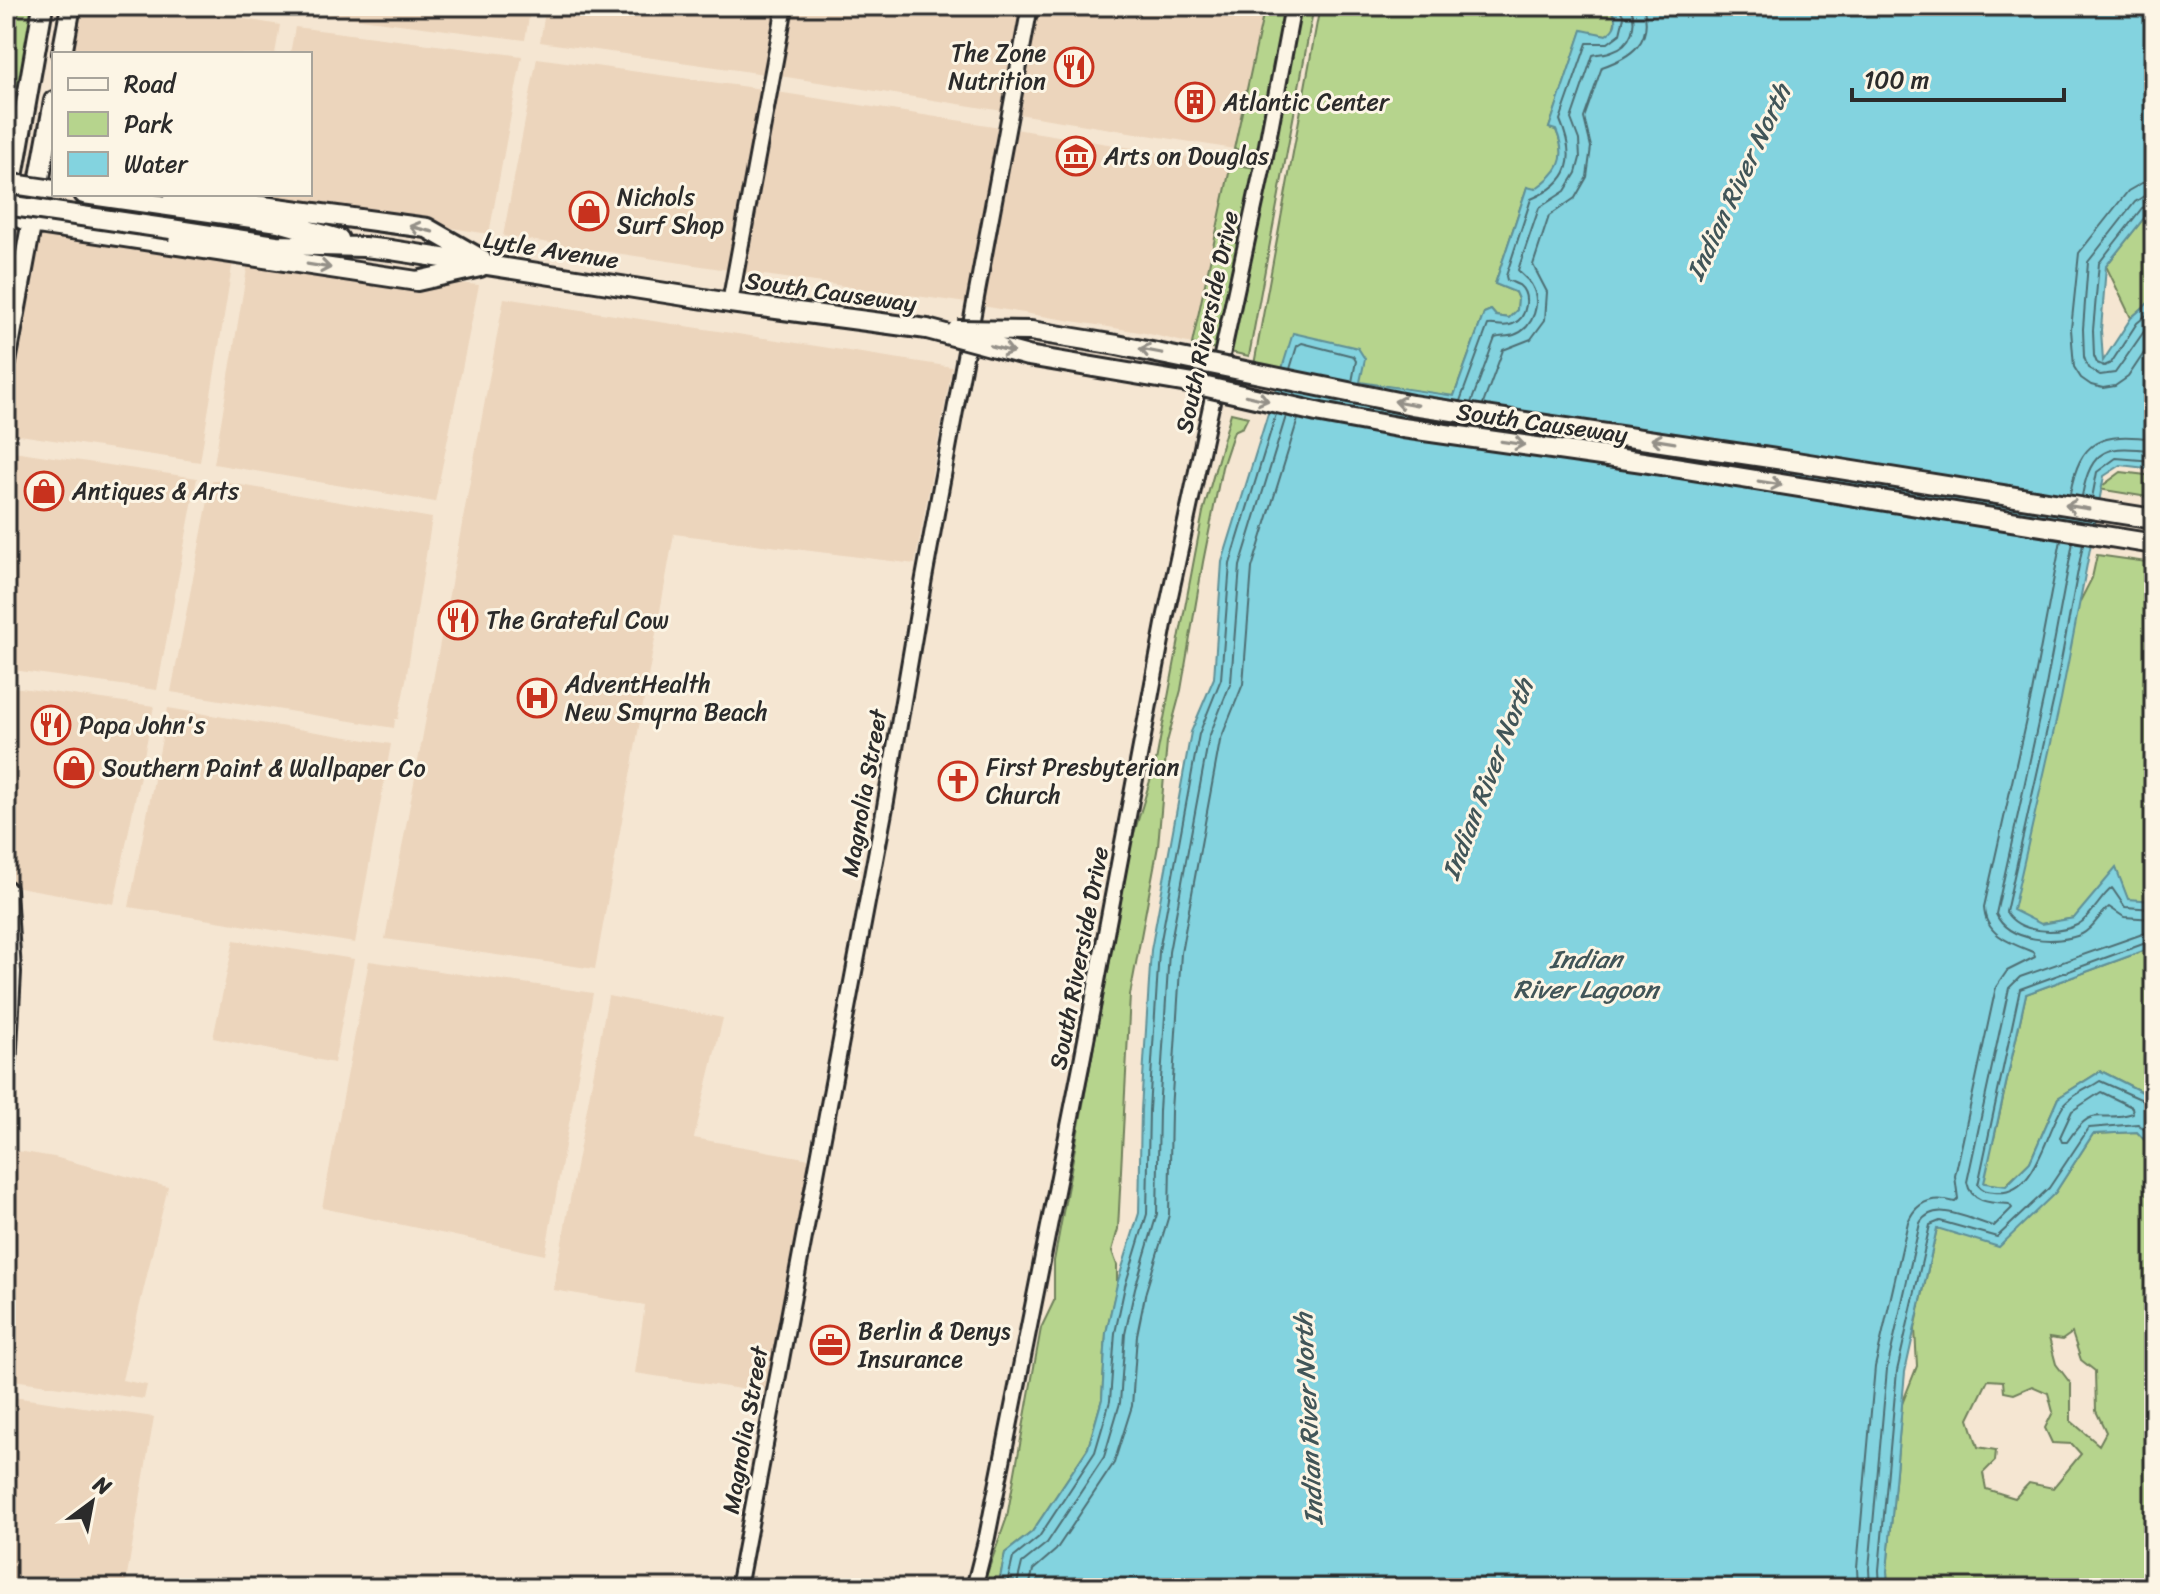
<svg xmlns="http://www.w3.org/2000/svg" width="2160" height="1594" viewBox="0 0 2160 1594" font-family="Sriracha,sans-serif">
<style>
.built{fill:#ecd5bc}
.green{fill:#b6d48d;stroke:#70805c;stroke-width:2;fill-rule:evenodd}
.water{fill:#83d3df;stroke:#609097;stroke-width:2}
.lines{fill:none;stroke-linecap:round;stroke-linejoin:round}
.shore{stroke:#4e6e73;stroke-width:2}
.minor-casing{stroke:#2b2b2b;stroke-width:20}
.major-casing{stroke:#2b2b2b;stroke-width:24}
.minor{stroke:#fcf5e5;stroke-width:14}
.major{stroke:#fcf5e5;stroke-width:18}
.major-bridge-casing{stroke:#2b2b2b;stroke-width:24;stroke-linecap:butt}
.major-bridge{stroke:#fcf5e5;stroke-width:18}
.oneway{stroke:#949088}
.labels{text-anchor:middle;dominant-baseline:central;stroke-width:6;stroke-linejoin:round;paint-order:stroke}
.poi-label{font-size:24px;fill:#2b2b2b;stroke:#fcf5e5;text-anchor:start}
.street-label{font-size:24px;fill:#2b2b2b;stroke:#fcf5e5}
.water-label{font-size:26px;font-style:italic;fill:#415558;stroke:#fcf5e5}
</style>
<rect width="100%" height="100%" fill="#f5e6d2"/>
<filter id="ink" filterUnits="userSpaceOnUse"><feTurbulence type="fractalNoise" baseFrequency=".0125" numOctaves="2"/><feDisplacementMap in="SourceGraphic" scale="16" xChannelSelector="R" yChannelSelector="G"/><feConvolveMatrix kernelMatrix="1 2 1 2 8 2 1 2 1" color-interpolation-filters="sRGB"/></filter>
<g filter="url(#ink)">
<path class="built" d="M79,6h90l111,19 -5,29h-205z
M299,6h232l-6,34 -227,-29z
M546,6h231l-12,68 -225,-32z
M792,6h231l-20,105 -223,-35z
M1038,6h227l-31,143 -216,-35z
M295,27l227,29 -33,178 -226,-36v-4h47v-140h-20z
M537,58l225,31 -34,181 -225,-34z
M777,92l223,35 -33,176 -224,-31z
M1015,129l216,35 -39,180 -47,-11 -163,-27z
M37,232l196,29 -33,201 -194,-29v-29z
M248,263l231,22 -44,217 -221,-38z
M504,298l448,69 -37,197 -241,-30 -79,435 -210,-30z
M6,450l191,28 -40,212 -151,-21z
M212,480l220,38 -26,162 -8,39h-3l-1,9 -223,-36z
M6,686l148,20 -40,198 -101,-18 -7,-58z
M168,708l223,36 -36,199 -226,-36z
M234,940l120,19 -20,104 -121,-25z
M369,961l224,32 -48,262 -223,-47z
M608,996l115,22 -29,120 116,21 -43,234 -132,-20 10,-68 -92,-15z
M6,1149l48,8 114,30 -46,193 25,5 -3,14 -138,-20z
M6,1396l148,21 -29,171h-119z"/>
<path class="green" d="M6,6h37l-37,173z
M1265,6h21l-28,146 -24,-3z
M1301,6h13l-65,350 -19,-4 43,-197z
M1320,6h282l8,3 6,9 -3,13 -7,4 -24,-4 -33,97 7,2c14,32 2,42 -21,60l-8,-3 -32,97 20,8 3,7 -1,11 -8,8 -13,-2 -5,-6 -7,3 -41,113 -192,-45z
M1231,164l24,4 -39,181 -24,-5z
M2154,211v87l-23,20 -25,-52 42,-53z
M1231,413l17,4 -5,10 -9,4 -12,36 -19,95 -22,128 -14,52 -9,104 -28,149 -12,234 -6,22 5,14v21l-11,47 -4,66 -14,49 -56,84 -27,21 -7,35h-16l25,-71 34,-189 13,-27v-40l78,-421 24,-79 47,-249z
M2121,472l33,4v22l-56,-9z
M2097,555l57,8v338l-26,-1 -12,-31 -41,49 -34,6 -19,8 -17,-40 68,-277 19,-37z
M2154,947v151l-53,-27 -43,27 -28,64 -25,24 -21,-3 3,-32 7,-12 32,-145z
M2137,1132l17,18v438h-266l-1,-17 15,-167 15,-38 -2,-37 22,-101 118,-35 38,-59zM2072,1333l9,27 14,11 1,40 10,21 -7,13 -28,-24v-37l-15,-20 -7,-26 13,2zM1988,1380l15,1 1,11 10,2 18,-8 16,7 5,19 -8,16 7,15 20,1 9,10 -28,34 -24,-5 -14,15 -29,-9 -3,-16 12,-12 1,-11 -18,-3 -9,-28z"/>
<path class="water" d="M1602,6h552v205l-6,2 -42,53 -5,64 2,31 28,-43 23,-20v171l-33,-4 -17,11 -43,223 -48,211 28,14 33,-6 42,-50 12,31 26,2v46l-128,47 -42,189 22,3 24,-24 28,-64 43,-27 53,27v52l-17,-18 -44,2 -38,59 -56,54 -62,-19 -32,144 -18,199 1,17h-890l7,-35 27,-21 56,-84 14,-49 4,-66 11,-49 22,-71 2,-103 10,-160 40,-218 23,-54 8,-116 71,-229 65,15 7,11 -5,23 94,14 30,-83 7,-3 5,6 13,2 8,-8 1,-11 -3,-7 -20,-8 32,-97 8,2c23,-16 34,-29 21,-59l-7,-2 33,-98 24,5c9,-6 12,-12 7,-22z"/>
<g class="lines">
<path class="shore" d="M2154,182l-12,1 -14,8 -49,62 -8,76 3,38 7,11 10,7 12,3 12,-2 13,-9 26,-39
M2154,194l-10,2 -9,6 -47,60 -5,67 1,28 4,11 12,7 15,-2 30,-43 9,-8
M2154,204l-12,4 -43,55 -6,67 1,26 3,7 7,3 7,-3 26,-40 17,-14
M1290,369l7,-23 5,-3 51,13 3,5 -4,21
M1460,401l28,-76c8,-1 17,3 25,-1 14,-6 18,-29 6,-39 -1,0 -11,-5 -12,-5l-1,-4 25,-77c41,-17 45,-41 29,-79l27,-77h21l12,-9 4,-17 -6,-11
M1471,403l24,-65c5,-2 13,-1 19,-3 20,-7 28,-33 17,-51 -4,-6 -9,-8 -13,-14l21,-62 26,-17 11,-18 4,-15 -1,-18 -8,-21 22,-64c6,-2 13,-1 19,-4 20,-6 26,-27 18,-45
M1483,404l20,-54 28,-11 14,-19 2,-28 -14,-27 16,-49 26,-18 12,-21 4,-30 -7,-29 18,-51c29,-10 52,-25 41,-61
M2070,494c10,-55 31,-62 84,-55
M2082,496c9,-49 26,-51 72,-45
M2092,498l5,-26 19,-14 38,3
M2073,542l-29,154 -48,218c12,28 61,31 86,20 11,-5 18,-20 27,-27l15,10 30,2
M2083,544l-29,154 -48,214c13,21 50,23 71,13 14,-7 23,-28 35,-37l13,19 29,2
M2154,940l-134,49 -42,196c5,6 8,6 16,7 43,6 51,-61 70,-87 7,-10 26,-17 36,-24l54,24
M2101,1092l31,15 1,6c-36,12 -38,-13 -66,29h-5l-2,-5 12,-26z
M1006,1588l7,-30 26,-21 56,-85 15,-51 5,-68 10,-47 22,-72 2,-104 10,-159 40,-217 22,-55 9,-115 46,-150
M1016,1588l6,-25 25,-20 57,-86 16,-54 5,-69 10,-46 22,-74 2,-103 10,-159 40,-215 22,-55 9,-116 46,-150
M1029,1588l4,-18 23,-20 58,-87 18,-57 5,-71 9,-44 23,-76 2,-104 10,-158 39,-212 23,-57 9,-116 46,-149
M1858,1588l-1,-20 18,-201 33,-145c9,-22 26,-26 47,-20l3,-3 -3,-23 41,-189 11,-16 28,-14 -2,-5c-23,-9 -48,-17 -49,-45l48,-214 29,-153
M1870,1588l-1,-19 18,-200 33,-146c15,-25 51,-2 74,3l18,-18 -3,-4c-18,-1 -38,-1 -42,-22l42,-194 11,-11 134,-47
M1880,1588l-1,-18 18,-199 33,-146 10,-4 57,16 52,-49 40,-60 49,-4 16,14"/>
<defs>
<path id="minor" d="M730,303l55,-297
M738,1588l147,-781 39,-229 106,-572
M974,1588l13,-51 95,-476 83,-442 99,-458 29,-155"/>
<path id="major" d="M62,54l9,-48
M84,194l195,28 60,17
M174,194l253,34 54,31
M9,200l34,-194
M8,205l10,12 13,6 386,58 63,-14
M171,229l105,16 88,2 27,3 339,53 197,26
M6,362l48,-261
M1796,462l358,57
M6,890l5,82 -5,94"/>
</defs>
<use href="#minor" class="minor-casing"/>
<use href="#major" class="major-casing"/>
<use href="#minor" class="minor"/>
<use href="#major" class="major"/>
<defs>
<path id="major-bridge" d="M6,183l48,7
M6,205l165,24
M927,329l101,27 166,28 127,29 82,15 240,34 511,82
M957,330l74,1 86,14 295,60 384,57"/>
</defs>
<use href="#major-bridge" class="major-bridge-casing"/>
<use href="#major-bridge" class="major-bridge"/>
</g>
<defs><path id="oneway-shaft" d="M-6 0H5M1.5-3L5.5 0L1.5 3" fill="none" stroke-width="1.6" stroke-linecap="round" stroke-linejoin="round" transform="scale(2)"/></defs>
<g class="oneway">
<use href="#oneway-shaft" transform="translate(421 229) rotate(-166)"/>
<use href="#oneway-shaft" transform="translate(319 266) rotate(9)"/>
<use href="#oneway-shaft" transform="translate(1002 349) rotate(15)"/>
<use href="#oneway-shaft" transform="translate(1151 351) rotate(-169)"/>
<use href="#oneway-shaft" transform="translate(1257 398) rotate(13)"/>
<use href="#oneway-shaft" transform="translate(1406 403) rotate(-170)"/>
<use href="#oneway-shaft" transform="translate(1663 441) rotate(-171)"/>
<use href="#oneway-shaft" transform="translate(1513 443) rotate(8)"/>
<use href="#oneway-shaft" transform="translate(1770 483) rotate(9)"/>
<use href="#oneway-shaft" transform="translate(2077 507) rotate(-171)"/>
</g>
</g>
<defs>
<symbol id="restaurant-ring" viewBox="-11 -11 22 22"><circle r="9.5" fill="#fcf5e5" stroke="#c8321e" stroke-width="1.5"/><path d="M-5-6h1v4h1v-4h1v4h1v-4h1v5L-1.5 .5V6h-2V.5L-5-1ZM5-6V6H3V1.5H1.5Q1.5-4 5-6Z" fill="#c8321e"/></symbol>
<symbol id="building-ring" viewBox="-11 -11 22 22"><circle r="9.5" fill="#fcf5e5" stroke="#c8321e" stroke-width="1.5"/><path d="M-4-6H4V6H1V3H-1V6H-4ZM-2.5-4.3h1.7v1.8h-1.7ZM.8-4.3h1.7v1.8H.8ZM-2.5-1h1.7V.8h-1.7ZM.8-1h1.7V.8H.8Z" fill="#c8321e"/></symbol>
<symbol id="museum-ring" viewBox="-11 -11 22 22"><circle r="9.5" fill="#fcf5e5" stroke="#c8321e" stroke-width="1.5"/><path d="M0-6L6-3V-2H-6V-3ZM-5-1h2V3h-2ZM-1-1h2V3h-2ZM3-1h2V3H3ZM-6 4H6V6H-6Z" fill="#c8321e"/></symbol>
<symbol id="shop-ring" viewBox="-11 -11 22 22"><circle r="9.5" fill="#fcf5e5" stroke="#c8321e" stroke-width="1.5"/><path d="M-5-2.5h2.3a2.7 3.5 0 0 1 5.4 0H5L5.5 6h-11ZM-1.5-2.5h3a1.5 2.3 0 0 0-3 0Z" fill="#c8321e"/></symbol>
<symbol id="hospital-ring" viewBox="-11 -11 22 22"><circle r="9.5" fill="#fcf5e5" stroke="#c8321e" stroke-width="1.5"/><path d="M-5-5h3v3.5h4V-5h3V5h-3V1.5h-4V5h-3Z" fill="#c8321e"/></symbol>
<symbol id="church-ring" viewBox="-11 -11 22 22"><circle r="9.5" fill="#fcf5e5" stroke="#c8321e" stroke-width="1.5"/><path d="M-1.2-6h2.4v3.5h3.3v2.4h-3.3V6h-2.4V-.1h-3.3v-2.4h3.3Z" fill="#c8321e"/></symbol>
<symbol id="office-ring" viewBox="-11 -11 22 22"><circle r="9.5" fill="#fcf5e5" stroke="#c8321e" stroke-width="1.5"/><path d="M-6-3h4V-5.5h4V-3h4V5H-6ZM-1-4.5V-3h2v-1.5ZM-6 0V1H6V0Z" fill="#c8321e"/></symbol>
</defs>
<g fill-rule="evenodd">
<use href="#restaurant-ring" x="1052" y="45" width="44" height="44"/>
<use href="#building-ring" x="1173" y="80" width="44" height="44"/>
<use href="#museum-ring" x="1054" y="134" width="44" height="44"/>
<use href="#shop-ring" x="567" y="189" width="44" height="44"/>
<use href="#shop-ring" x="22" y="469" width="44" height="44"/>
<use href="#restaurant-ring" x="436" y="598" width="44" height="44"/>
<use href="#hospital-ring" x="515" y="676" width="44" height="44"/>
<use href="#restaurant-ring" x="29" y="703" width="44" height="44"/>
<use href="#shop-ring" x="52" y="746" width="44" height="44"/>
<use href="#church-ring" x="936" y="759" width="44" height="44"/>
<use href="#office-ring" x="808" y="1323" width="44" height="44"/>
</g>
<g class="labels">
<g class="poi-label">
<text x="1046" y="53" text-anchor="end">The Zone<tspan x="1046" dy="28">Nutrition</tspan></text>
<text x="1223" y="102">Atlantic Center</text>
<text x="1104" y="156">Arts on Douglas</text>
<text x="617" y="197">Nichols<tspan x="617" dy="28">Surf Shop</tspan></text>
<text x="72" y="491">Antiques &amp; Arts</text>
<text x="486" y="620">The Grateful Cow</text>
<text x="565" y="684">AdventHealth<tspan x="565" dy="28">New Smyrna Beach</tspan></text>
<text x="79" y="725">Papa John's</text>
<text x="986" y="767">First Presbyterian<tspan x="986" dy="28">Church</tspan></text>
<text x="102" y="768">Southern Paint &amp; Wallpaper Co</text>
<text x="858" y="1331">Berlin &amp; Denys<tspan x="858" dy="28">Insurance</tspan></text>
</g>
<g class="street-label">
<text transform="translate(551 250) rotate(9)">Lytle Avenue</text>
<text transform="translate(831 292) rotate(8)">South Causeway</text>
<text transform="translate(1207 322) rotate(-78)">South Riverside Drive</text>
<text transform="translate(1542 423) rotate(8)">South Causeway</text>
<text transform="translate(864 793) rotate(-80)">Magnolia Street</text>
<text transform="translate(1079 958) rotate(-79)">South Riverside Drive</text>
<text transform="translate(745 1430) rotate(-80)">Magnolia Street</text>
</g>
<g class="water-label">
<text transform="translate(1738 182) rotate(-65)">Indian River North</text>
<text transform="translate(1487 779) rotate(-69)">Indian River North</text>
<text x="1586" y="959">Indian<tspan x="1586" dy="30">River Lagoon</tspan></text>
<text transform="translate(1308 1419) rotate(-93)">Indian River North</text>
</g>
</g>
<rect width="2160" height="1594" fill="none" stroke="#fcf5e5" stroke-width="32"/>
<rect x="16" y="16" width="2128" height="1562" fill="none" stroke="#2b2b2b" stroke-width="3" filter="url(#ink)"/>
<rect x="52" y="52" width="260" height="144" fill="#fcf5e5" stroke="#a8a49b" stroke-width="2"/>
<rect x="68" y="78" width="40" height="12" fill="#fcf5e5" stroke="#a8a49b" stroke-width="2"/>
<text x="124" y="92" font-size="24" fill="#2b2b2b">Road</text>
<rect x="68" y="112" width="40" height="24" fill="#b6d48d" stroke="#a8a49b" stroke-width="2"/>
<text x="124" y="132" font-size="24" fill="#2b2b2b">Park</text>
<rect x="68" y="152" width="40" height="24" fill="#83d3df" stroke="#a8a49b" stroke-width="2"/>
<text x="124" y="172" font-size="24" fill="#2b2b2b">Water</text>
<g transform="translate(92 1502) rotate(32)" stroke="#fcf5e5" stroke-width="6" paint-order="stroke">
<path d="M0-6L14 30L0 20L-14 30Z" fill="#2b2b2b"/>
<text y="-12" font-size="22" font-weight="bold" text-anchor="middle" fill="#2b2b2b">N</text>
</g>
<path d="M1852 88v12h212v-12" fill="none" stroke="#2b2b2b" stroke-width="4"/>
<text x="1864" y="88" font-size="24" fill="#2b2b2b" stroke="#fcf5e5" stroke-width="6" paint-order="stroke">100 m</text>
</svg>
